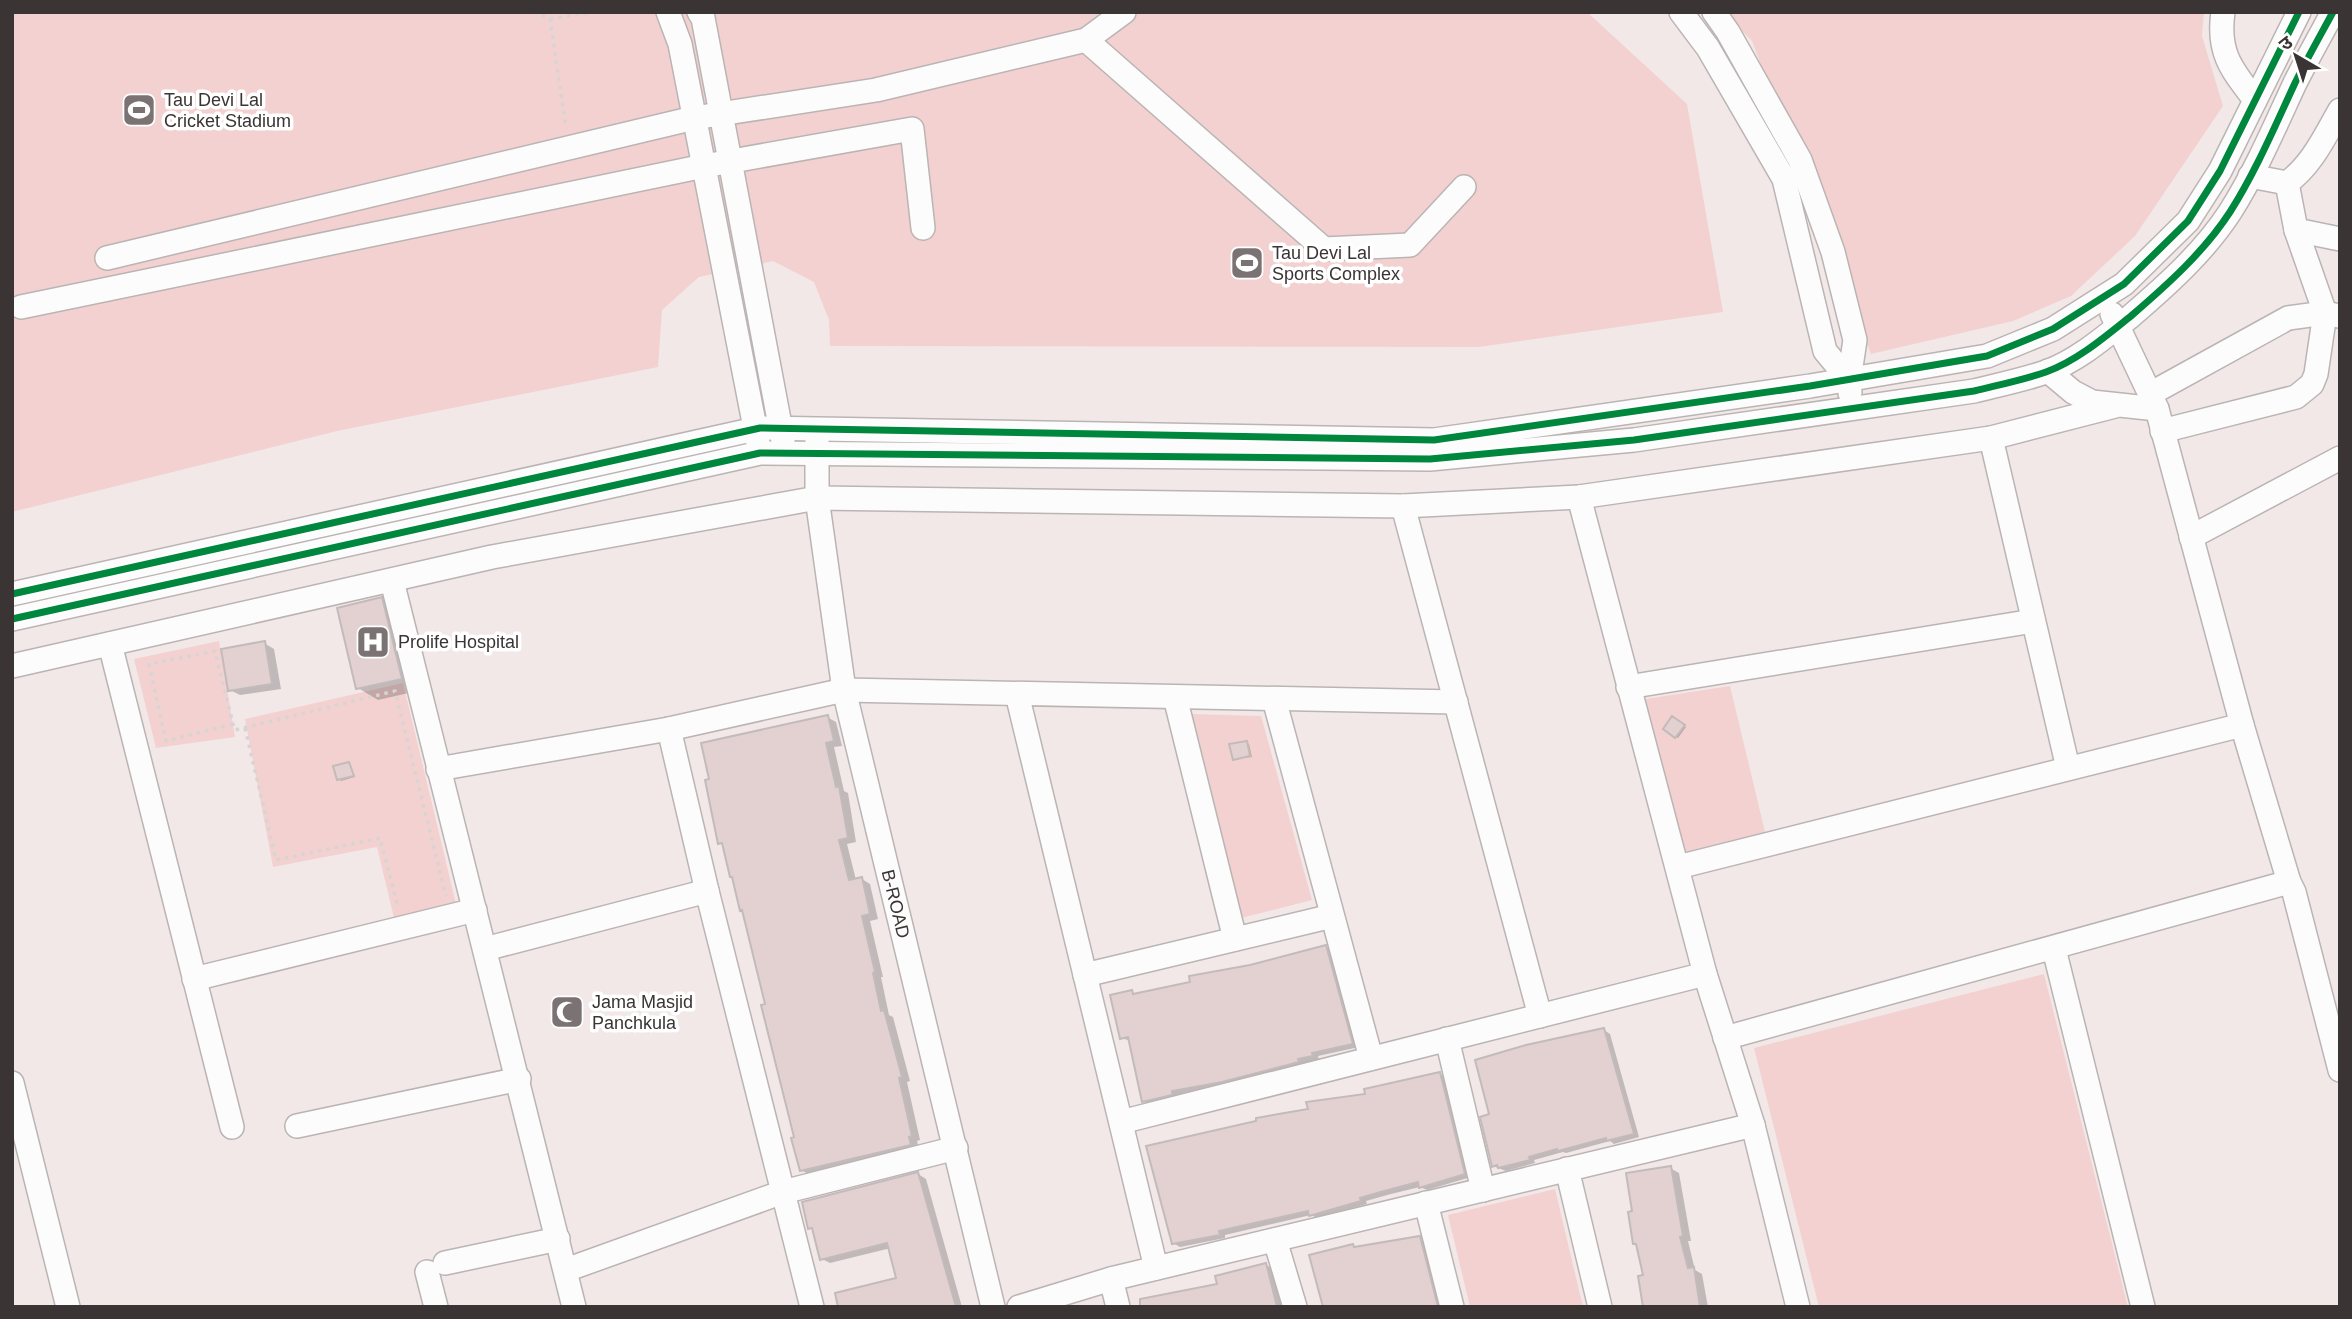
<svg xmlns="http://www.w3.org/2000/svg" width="2352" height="1319" viewBox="0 0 2352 1319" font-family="Helvetica,'Noto Sans Devanagari',sans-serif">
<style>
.green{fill:#f3d1d0}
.shadow{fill:#0003}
.building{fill:#e3d1d1;stroke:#c3bbbb;stroke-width:2}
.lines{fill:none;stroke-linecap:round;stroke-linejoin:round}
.minor-casing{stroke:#bbb4b4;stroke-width:26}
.path{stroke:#d8d4d4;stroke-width:3.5;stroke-dasharray:3.5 5;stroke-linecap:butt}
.minor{stroke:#fdfcfc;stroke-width:23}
.cycleway-casing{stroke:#fff;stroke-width:11}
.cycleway{stroke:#00873e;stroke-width:7}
.labels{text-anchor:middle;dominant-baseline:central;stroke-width:7;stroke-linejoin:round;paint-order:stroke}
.poi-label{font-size:18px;fill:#3b3434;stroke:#fff;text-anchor:start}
.street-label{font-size:18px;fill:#3b3434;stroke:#fff}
</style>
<rect width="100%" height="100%" fill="#f2e8e8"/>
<path class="green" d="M12,12h1575l100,92 36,208 -244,35 -649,-1 -1,-26 -15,-38 -41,-21 -74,16 -37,33 -4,57 -321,64 -325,81z
M1723,12h481l-2,24 21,70 -88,130 -64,60 -58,25 -142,33 -119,-313z
M219,641l16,96 -79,11 -22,-89z
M403,683l53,221 -61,18 -18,-75 -104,20 -28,-148z
M1730,686l36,150 -83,18 -44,-154z
M1192,714l69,2 51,184 -71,18z
M2044,974l84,333h-309l-65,-259z
M1555,1189l28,118h-113l-22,-92z"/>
<path class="shadow" d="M381,599l21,12 20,79 -44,10 -20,-12z
M264,643l10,6 7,40 -41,6 -10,-5z
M827,717l9,5 6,24 -8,1 10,44 4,2 8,49 -9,2 9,36 6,-1 8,5 8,35 -8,2 13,56h-2l8,38 4,2 17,64 -3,1 13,58 -3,1 2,8 -109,26 -9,-5 -33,-165 -34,-127 -11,-33 -4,-3z
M1672,718l14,9 -8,11 -13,-10z
M1246,743l3,1 3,13 -17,2z
M349,764l6,13 -14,4 -2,-2z
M1326,947l6,4 27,96 -41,9 1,4 -15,3 1,3 -128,29 1,3 -28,7 -7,-4 -12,-60 -10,-3 11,-46 4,3 56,-12z
M1604,1030l6,4 29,103 -25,7 -4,-3 -44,12 -3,-1 -29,8 1,3 -29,8 -13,-5 -2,-51z
M1440,1074l7,4 24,99 -44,13 -7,-3 -29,7 -25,7 1,3 -50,14 -6,-3 -86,20v3l-45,9 -7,-4 137,-133z
M1670,1168l9,5 12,68h-3l7,29 7,4 6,33h-63v-30l-8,-32 -3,-2v-30z
M918,1174l8,5 36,128h-122l58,-28 -7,-31 -61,15 -8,-4 -7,-28 -5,-3z
M1419,1238l7,4 17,65h-119l29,-61 4,2z
M1266,1265l10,5 10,37h-126l59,-21z"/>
<path class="building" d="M382,597l20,82 -46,10 -19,-81z
M265,641l7,43 -44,7 -7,-42z
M828,715l6,26 -8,2 10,44 3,-1 9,52 -9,2 10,40 13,-3 8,37 -8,2 13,56 -2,1 8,38 3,-1 18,67 -3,1 13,58 -3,1 2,8 -111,26 -9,-33 3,-1 -33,-132 4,-1 -23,-94 -2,1 -8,-34h-2l-8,-34 -4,1 -13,-64 4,-1 -8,-36z
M1672,716l13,9 -10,13 -12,-9z
M1247,741l3,15 -17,4 -4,-16z
M349,762l5,14 -17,4 -4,-14z
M1326,945l27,99 -41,9 1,3 -15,3 1,3 -77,20 -50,9v4l-30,7 -14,-65 -8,2 -10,-44 22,-5 1,4 57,-12 -1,-6 61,-11z
M1604,1028l30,106 -28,7v-3l-48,13 -1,-2 -28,8 1,3 -32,8 -1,-3 -5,2 -12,-50 9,-3 -14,-54 51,-15z
M1440,1072l25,102 -46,14 -1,-6 -34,9 -24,7 1,3 -52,15 -1,-5 -89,20 1,4 -48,9 -26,-98 110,-25v-3l52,-9 -2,-7 59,-8 -1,-5z
M1671,1166l12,70 -3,1 8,31 6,-1 6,40h-57l-5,-31 5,-1 -7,-31h-3l-5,-32 4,-1 -6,-38z
M918,1172l38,135h-118l-3,-14 61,-15 -9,-35 -67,17 -8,-32 -4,1 -6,-27z
M1420,1236l18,71h-115l-14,-52 44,-11 1,3z
M1266,1263l11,44h-137v-8l77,-15 -2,-8z"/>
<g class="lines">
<defs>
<g id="minor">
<path d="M668,12l12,32 78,399"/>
<path d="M699,12l4,6 80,423"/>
<path d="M1681,12l27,36 76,131 41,172 24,29"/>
<path d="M1714,12l14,20 72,128 33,92 22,88 -6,40 1,13"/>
<path d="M2223,12c-6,41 9,58 32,88"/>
<path d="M1086,40l238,209 86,-4 54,-58"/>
<path d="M2250,176l37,7c25,-18 38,-47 53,-73"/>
<path d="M2287,183l9,47 44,9"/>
<path d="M107,258l587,-140 182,-28 210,-50 38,-28"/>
<path d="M21,307l683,-141 208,-37 11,99"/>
<path d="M2112,314l45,95 85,316 47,157 5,10 46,178"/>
<path d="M2048,371l25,21 19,10 65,7"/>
<path d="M2150,394l138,-76 37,-5 14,3"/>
<path d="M2162,431l134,-34 16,-13 4,-10 9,-61 -29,-83"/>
<path d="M1991,438l77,330"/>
<path id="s1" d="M817,441v57l27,192 149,617"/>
<path d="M1579,497l126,477 48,151 45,182"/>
<path d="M1403,506l137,510"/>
<path d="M2191,537l149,-79"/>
<path d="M392,581l182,726"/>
<path d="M12,594l748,-166 674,12 376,-54 177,-30 66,-27 71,-45 64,-63 32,-50 79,-159"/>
<path d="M12,619l748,-166 670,6 204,-19 340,-49c24,-6 49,-11 72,-19 31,-11 60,-36 85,-56 36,-31 73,-64 99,-104 26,-41 45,-86 65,-129 12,-24 25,-47 38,-71"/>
<path d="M110,644l122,483"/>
<path d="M12,666l480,-109 325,-59 586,8 176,-9 412,-59 124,-32"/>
<path d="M1628,687l405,-66"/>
<path d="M1017,694l139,574"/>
<path d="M1175,697l60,242"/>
<path d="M1274,699l97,359"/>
<path d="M669,729l38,162 105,416"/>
<path d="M438,769l231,-40 175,-39 612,12"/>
<path d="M1678,867l564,-142"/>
<path d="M485,949l222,-58"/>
<path d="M2054,949l89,358"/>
<path d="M1085,975l247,-59"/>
<path d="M194,979l281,-69"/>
<path d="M1725,1038l564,-156"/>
<path d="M1447,1039l36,151"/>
<path d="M12,1083l56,224"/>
<path d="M1121,1122l584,-148"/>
<path d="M297,1126l222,-47"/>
<path d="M1567,1169l33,138"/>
<path d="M1426,1203l26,104"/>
<path d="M1275,1240l20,67"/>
<path d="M445,1263l113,-24"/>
<path d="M566,1270l217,-78 173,-44"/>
<path d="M427,1272l9,35"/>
<path d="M1111,1279l7,28"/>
<path d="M1019,1307l92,-28 642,-154"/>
</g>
</defs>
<use href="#minor" class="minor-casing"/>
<path class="path" d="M534,12l16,7 16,109
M550,19l44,-7
M233,724l-67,17 -17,-77 66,-13 18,73 2,6 160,-39 51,205
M245,728l31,132 104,-22 18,69"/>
<use href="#minor" class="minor"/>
<defs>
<path id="cycleway" d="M12,594l748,-166 674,12 376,-54 177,-30 66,-27 71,-45 64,-63 32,-50 79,-159
M12,619l748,-166 670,6 204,-19 340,-49c24,-6 49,-11 72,-19 31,-11 60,-36 85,-56 36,-31 73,-64 99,-104 26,-41 45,-86 65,-129 12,-24 25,-47 38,-71"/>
</defs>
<use href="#cycleway" class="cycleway-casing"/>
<use href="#cycleway" class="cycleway"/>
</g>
<defs>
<symbol id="stadium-square" viewBox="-11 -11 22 22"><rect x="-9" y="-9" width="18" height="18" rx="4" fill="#7b7373" stroke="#fff"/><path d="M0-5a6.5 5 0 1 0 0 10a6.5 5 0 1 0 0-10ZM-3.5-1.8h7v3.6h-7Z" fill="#fff"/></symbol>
<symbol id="hospital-square" viewBox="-11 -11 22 22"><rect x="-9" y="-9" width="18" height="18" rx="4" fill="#7b7373" stroke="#fff"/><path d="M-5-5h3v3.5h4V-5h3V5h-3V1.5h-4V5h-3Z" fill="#fff"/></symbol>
<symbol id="mosque-square" viewBox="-11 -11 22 22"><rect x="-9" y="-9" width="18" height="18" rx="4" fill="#7b7373" stroke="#fff"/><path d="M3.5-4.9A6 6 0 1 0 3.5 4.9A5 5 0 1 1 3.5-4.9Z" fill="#fff"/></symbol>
</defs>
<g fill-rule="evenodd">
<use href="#stadium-square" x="120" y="91" width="38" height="38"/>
<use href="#stadium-square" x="1228" y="244" width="38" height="38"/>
<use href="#hospital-square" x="354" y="623" width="38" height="38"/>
<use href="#mosque-square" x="548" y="993" width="38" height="38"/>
</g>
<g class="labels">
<g class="poi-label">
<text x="164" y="100">Tau Devi Lal<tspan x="164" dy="21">Cricket Stadium</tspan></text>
<text x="1272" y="253">Tau Devi Lal<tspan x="1272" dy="21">Sports Complex</tspan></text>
<text x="398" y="642">Prolife Hospital</text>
<text x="592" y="1002">Jama Masjid<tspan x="592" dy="21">Panchkula</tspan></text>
</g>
<g class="street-label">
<text stroke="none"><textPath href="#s1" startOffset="471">B-ROAD</textPath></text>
</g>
</g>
<rect width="2352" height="1319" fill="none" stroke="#3b3434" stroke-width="28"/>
<g transform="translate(2296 56) rotate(321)" stroke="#ffffff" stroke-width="5" paint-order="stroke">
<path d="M0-5L12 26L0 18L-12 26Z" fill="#3b3434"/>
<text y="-10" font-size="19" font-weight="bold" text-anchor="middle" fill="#3b3434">उ</text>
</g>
</svg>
